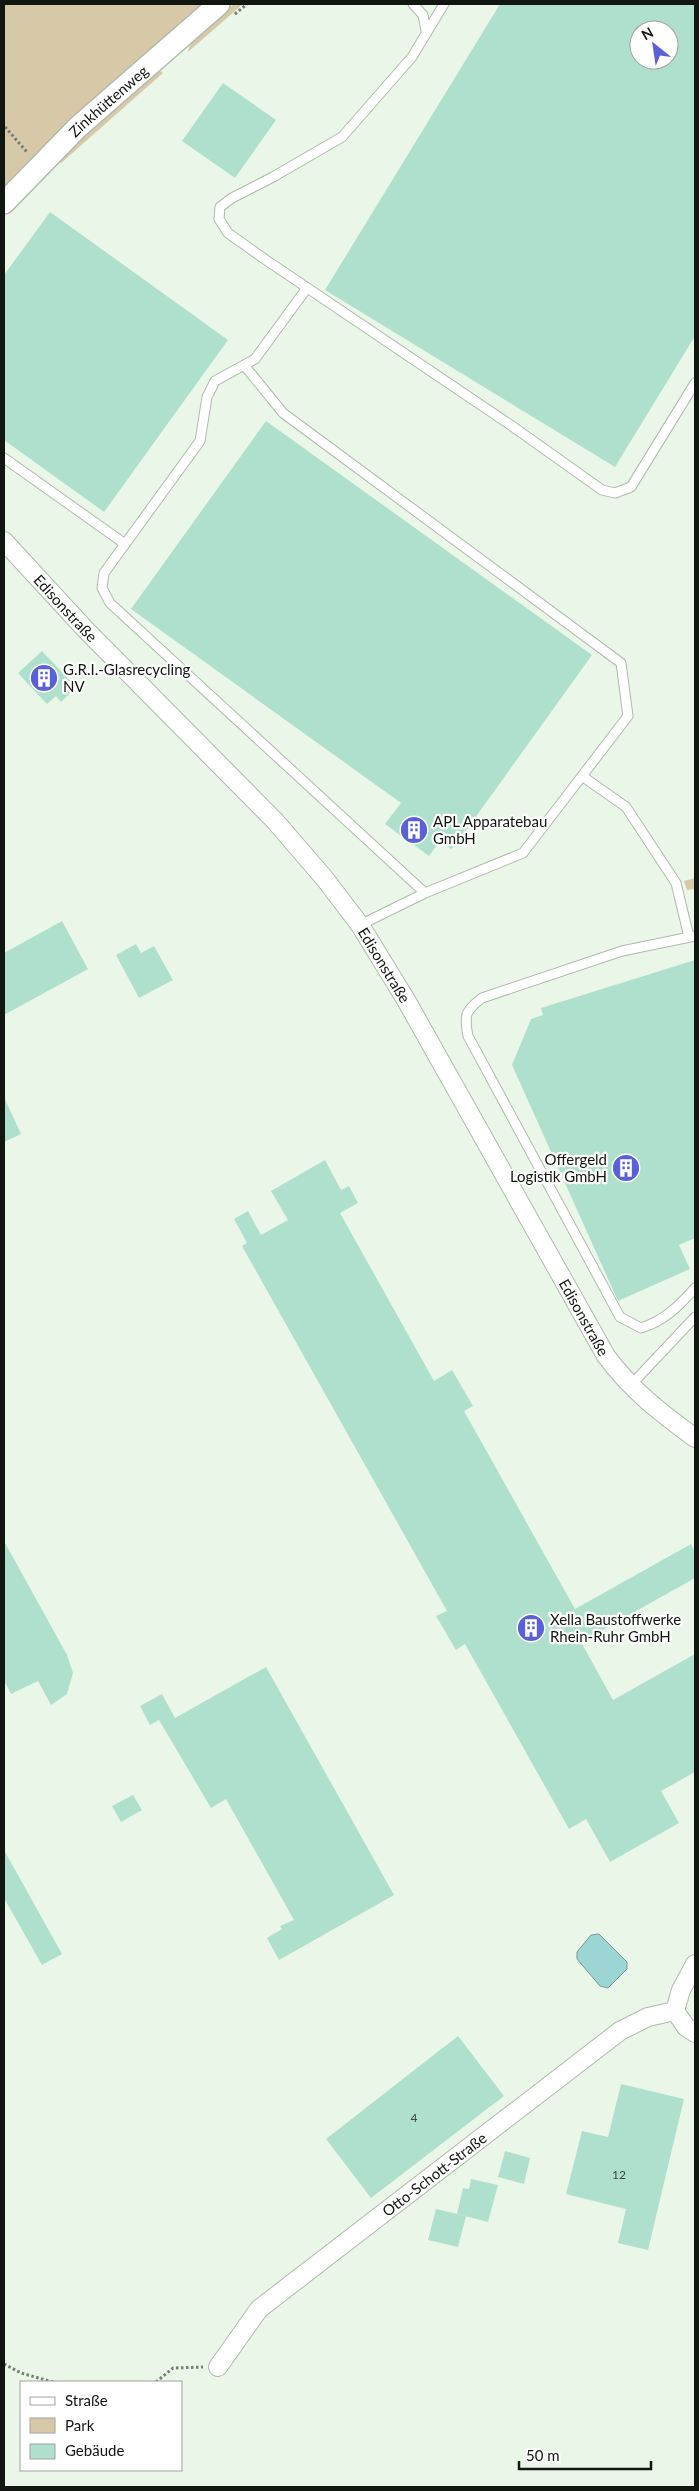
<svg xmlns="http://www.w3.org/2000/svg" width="699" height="2491" viewBox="0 0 699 2491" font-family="Lato,sans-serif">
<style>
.green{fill:#d7c9a8}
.water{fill:#9cd5d4;stroke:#739c9a}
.building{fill:#afe0cd;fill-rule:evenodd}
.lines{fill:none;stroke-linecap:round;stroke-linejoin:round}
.service-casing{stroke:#afbaad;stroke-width:11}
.minor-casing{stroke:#afbaad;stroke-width:20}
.tertiary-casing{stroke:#afbaad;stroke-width:24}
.path{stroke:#757d74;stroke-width:3;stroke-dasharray:2.5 2.5;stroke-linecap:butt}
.service{stroke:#fff;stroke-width:9}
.minor{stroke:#fff;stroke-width:18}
.tertiary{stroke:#fff;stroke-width:21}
.labels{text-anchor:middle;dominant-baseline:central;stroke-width:4.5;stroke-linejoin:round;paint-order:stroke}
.number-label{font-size:12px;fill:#394840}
.street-label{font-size:15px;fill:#121611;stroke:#fff}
.poi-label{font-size:15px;fill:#121611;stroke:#fff;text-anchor:start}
</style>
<rect width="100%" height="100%" fill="#eaf6e8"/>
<path class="green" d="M4,4h202l-202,183z
M234,4h9l-55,48c2,-16 33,-37 46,-48z
M161,71l2,2 -102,90 -1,-2 20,-22 75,-66z
M695,878v11l-8,1 -3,-9z"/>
<path class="water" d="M599,1934l28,28v7l-19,19 -8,-2 -23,-27v-7l14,-17z"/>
<path class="building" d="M500,4h195v332l-80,131 -290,-177zM639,30h30v30h-30z
M223,83l53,37 -41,58 -53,-37z
M50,212l178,128 -124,172 -100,-72v-165z
M266,421l326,234 -135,188 -6,6 -11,-8 -11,15 -44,-32 16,-21 -270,-194z
M42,651l34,36 -15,15 -5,-6 -9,8 -29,-31z
M62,921l26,48 -84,46v-62z
M136,944l5,9 13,-7 19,34 -34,18 -23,-43z
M695,960v278l-16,7 11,24 -72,32 -106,-236 19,-46 12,-4 -2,-7z
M4,1097l17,37 -17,8z
M325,1160l16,30 8,-4 9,17 -18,10 94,168 18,-11 21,36 -9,5 111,198 116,-65 4,8v26l-114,64 32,58 82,-46v118l-34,19 18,32 -69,39 -24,-43 -17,10 -104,-185 -9,6 -20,-34 11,-5 -205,-365 5,-3 -13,-24 14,-8 13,24 27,-15 -17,-29z
M4,1541l63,114 6,18 -6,21 -16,11 -13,-24 -27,13 -7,-14z
M266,1667l128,228 -115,65 -12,-22 15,-9 -2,-3 14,-6 -68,-121 -15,9 -52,-88 -9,5 -10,-19 22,-12 13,24z
M133,1795l9,15 -21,12 -9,-16z
M4,1850l58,104 -20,11 -38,-67z
M458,2036l46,60 -133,102 -45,-59z
M621,2084l63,15 -36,151 -30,-7 8,-34 -60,-15 16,-63 26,6z
M505,2151l25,7 -6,26 -26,-7z
M471,2179l27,6 -10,37 -31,-8 6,-26 6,1z
M436,2209l30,7 -8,31 -30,-7z"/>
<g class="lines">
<defs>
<path id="service" d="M413,4l10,11 3,16
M444,4l-32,53 -70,80 -69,40 -41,21 -12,9 -1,12 9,14 38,27 246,166 90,64 13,3 16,-6 64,-104
M307,288l-52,71 -40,22 -8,16 -7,44 -96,132 -2,15 8,15 315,290
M244,365l39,48 338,250 7,53 -105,137 -98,40 -65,32
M4,458l121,86
M582,776l44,31 50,76 13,54
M695,936l-73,15 -140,47c-17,13 -18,17 -14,38l152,281 21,11c23,-7 38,-22 54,-40
M630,1386l65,-69"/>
<g id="minor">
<path id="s1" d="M4,541l81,88 190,192 50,58 35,46 46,75 200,356c26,35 55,57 89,82"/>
<path d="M675,2011l11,16 9,6"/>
<path id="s2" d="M218,2367l41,-58 361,-278 28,-14 27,-6 6,-21 14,-26"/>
</g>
<g id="tertiary">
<path id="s3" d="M4,203l74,-76 141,-123"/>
</g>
</defs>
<use href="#service" class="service-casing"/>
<use href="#minor" class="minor-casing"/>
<use href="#tertiary" class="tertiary-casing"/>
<path class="path" d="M235,14l12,-10
M5,127l22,25
M4,2364l17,9 32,9
M156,2382l17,-14 30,-1"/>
<use href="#service" class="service"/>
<use href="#minor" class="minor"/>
<use href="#tertiary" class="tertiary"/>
</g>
<defs>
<symbol id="building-disc" viewBox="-11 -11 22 22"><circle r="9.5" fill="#5a60d7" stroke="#fff"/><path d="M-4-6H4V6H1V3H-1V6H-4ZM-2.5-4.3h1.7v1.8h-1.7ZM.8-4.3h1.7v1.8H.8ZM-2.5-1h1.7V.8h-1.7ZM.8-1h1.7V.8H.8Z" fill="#fff"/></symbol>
</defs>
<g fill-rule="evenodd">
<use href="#building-disc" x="28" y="662" width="32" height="32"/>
<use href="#building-disc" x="398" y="814" width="32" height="32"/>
<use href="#building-disc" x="610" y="1152" width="32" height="32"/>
<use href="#building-disc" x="515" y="1612" width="32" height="32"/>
</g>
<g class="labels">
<g class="number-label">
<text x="414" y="2117">4</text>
<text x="619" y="2174">12</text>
</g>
<g class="street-label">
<text stroke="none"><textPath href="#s3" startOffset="146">Zinkhüttenweg</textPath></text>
<text stroke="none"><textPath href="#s1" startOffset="91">Edisonstraße</textPath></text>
<text stroke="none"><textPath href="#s1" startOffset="571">Edisonstraße</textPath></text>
<text stroke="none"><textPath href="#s1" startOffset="976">Edisonstraße</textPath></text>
<text stroke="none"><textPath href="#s2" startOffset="292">Otto-Schott-Straße</textPath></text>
</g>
<g class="poi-label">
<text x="63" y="669">G.R.I.-Glasrecycling<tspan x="63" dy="17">NV</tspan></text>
<text x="433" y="821">APL Apparatebau<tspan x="433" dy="17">GmbH</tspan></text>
<text x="607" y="1159" text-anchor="end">Offergeld<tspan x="607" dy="17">Logistik GmbH</tspan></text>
<text x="550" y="1619">Xella Baustoffwerke<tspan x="550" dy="17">Rhein-Ruhr GmbH</tspan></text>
</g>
</g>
<rect width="699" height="2491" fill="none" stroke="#121611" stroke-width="10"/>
<rect x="20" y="2381" width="162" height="90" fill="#ffffff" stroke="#a0a2a0"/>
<rect x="30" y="2397" width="25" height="8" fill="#ffffff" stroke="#a0a2a0"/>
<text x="65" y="2406" font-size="15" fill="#121611">Straße</text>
<rect x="30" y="2418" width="25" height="15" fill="#d7c9a8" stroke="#a0a2a0"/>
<text x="65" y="2431" font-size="15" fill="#121611">Park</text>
<rect x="30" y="2444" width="25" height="15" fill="#afe0cd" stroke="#a0a2a0"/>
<text x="65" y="2456" font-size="15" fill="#121611">Gebäude</text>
<g transform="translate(654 45) rotate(330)"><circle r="24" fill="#ffffff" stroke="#a0a2a0"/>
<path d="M0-4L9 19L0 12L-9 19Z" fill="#5a60d7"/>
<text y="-8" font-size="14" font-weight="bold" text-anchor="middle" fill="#121611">N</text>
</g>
<path d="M519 2461v8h132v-8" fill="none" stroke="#121611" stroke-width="2.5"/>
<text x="526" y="2461" font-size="15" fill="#121611" stroke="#ffffff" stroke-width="4" paint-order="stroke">50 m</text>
</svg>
